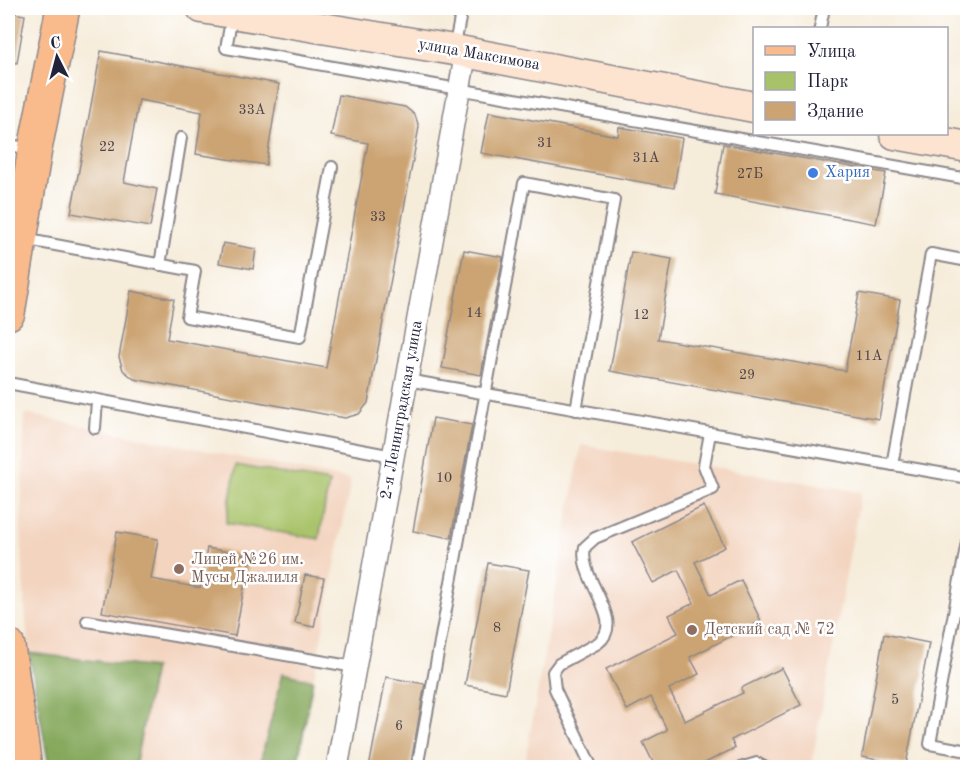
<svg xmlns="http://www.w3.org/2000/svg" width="975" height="775" viewBox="0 0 975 775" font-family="'Old Standard TT',serif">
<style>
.built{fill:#f3d4bf}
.green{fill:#a7c268;stroke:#647252;stroke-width:1.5}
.forest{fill:#85a85c;stroke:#54654c;stroke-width:1.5}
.building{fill:#cca473}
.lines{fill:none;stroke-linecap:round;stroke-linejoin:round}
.lane-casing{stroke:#8c878a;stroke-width:14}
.street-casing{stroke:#8c878a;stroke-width:24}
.secondary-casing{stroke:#8c878a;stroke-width:33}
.primary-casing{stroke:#8c878a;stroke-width:36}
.lane{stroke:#fff;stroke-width:10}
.street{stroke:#fff;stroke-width:21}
.secondary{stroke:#fde4d1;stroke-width:30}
.primary{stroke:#fabb8c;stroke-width:33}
.shop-dot{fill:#3f7fe0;stroke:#fff;stroke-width:2}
.education-dot{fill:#8d6e63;stroke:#fff;stroke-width:2}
.labels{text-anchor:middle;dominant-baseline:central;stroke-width:5;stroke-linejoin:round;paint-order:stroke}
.number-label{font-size:14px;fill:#4c4249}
.street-label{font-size:16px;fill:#22223b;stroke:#fff}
.shop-label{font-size:16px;fill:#366cbe;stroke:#fff;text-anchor:start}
.education-label{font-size:16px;fill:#785e54;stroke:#fff;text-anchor:start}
</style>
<rect width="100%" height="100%" fill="#fff"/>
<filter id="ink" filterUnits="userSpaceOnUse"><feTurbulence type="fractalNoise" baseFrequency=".0167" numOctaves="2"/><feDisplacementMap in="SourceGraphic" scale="12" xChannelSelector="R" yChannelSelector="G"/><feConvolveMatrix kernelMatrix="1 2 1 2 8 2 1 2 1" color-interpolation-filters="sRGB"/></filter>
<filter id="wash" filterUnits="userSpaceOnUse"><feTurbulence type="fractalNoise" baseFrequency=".008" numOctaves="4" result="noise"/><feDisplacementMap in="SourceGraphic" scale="24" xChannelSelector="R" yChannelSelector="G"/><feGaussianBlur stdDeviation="1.35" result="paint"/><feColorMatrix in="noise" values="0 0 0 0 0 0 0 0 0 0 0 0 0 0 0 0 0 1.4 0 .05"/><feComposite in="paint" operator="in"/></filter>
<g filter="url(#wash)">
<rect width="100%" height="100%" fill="#f6ecda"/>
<path class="built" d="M25,414l326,66 -54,287h-248l-20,-114 -4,-42 -4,-84z
M581,445l280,47 -50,275 -287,1z"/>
<path class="green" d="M236,465l93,17 -10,57 -93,-16z"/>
<path class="forest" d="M29,653l125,15 -19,99h-86z
M283,673l30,7 -16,87h-38z"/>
<g id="blocks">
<path class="building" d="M8,12l17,3 -8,48 -9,-1z
M101,51l178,33 -13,81 -70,-11 6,-42 -63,-12 -15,82 33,7 -7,38 -79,-14z
M339,95l66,12 10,8 4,12 -51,276 -9,11 -14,4 -211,-39 -11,-9 -4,-13 12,-66 43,8 -7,40 159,29 42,-225 -37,-7z
M489,112l129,24 1,-9 63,11 -8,50 -193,-35z
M723,144l163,29 -10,51 -161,-30z
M223,243l33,6 -3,20 -34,-6z
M464,250l39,7 -22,118 -39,-7z
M631,252l41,7 -14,80 187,32 14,-78 41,7 -21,119 -269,-48z
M433,418l39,7 -21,113 -38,-7z
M704,506l21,41 -30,15 16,33 30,-15 20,41 -71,36 9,17 -30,15 16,32 58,-28 -2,-4 2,-2 39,-19 19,37 -70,35 4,8 -40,20h-39l-13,-26 24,-12 -16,-33 -24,13 -21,-41 72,-36 -9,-18 25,-12 -16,-33 -25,13 -21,-41z
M117,532l41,7 -7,40 49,9 7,-40 43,8 -15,80 -133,-24z
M488,563l41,7 -23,123 -41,-8z
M305,575l19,3 -10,49 -19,-4z
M884,634l45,9 -23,122 -44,-8z
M386,677l39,7 -15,84h-41z"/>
</g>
</g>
<g filter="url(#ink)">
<use href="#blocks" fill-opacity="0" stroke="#8c878a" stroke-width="1.5"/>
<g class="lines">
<defs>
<path id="lane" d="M232,16l-6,32 742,131
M820,28l4,-20
M454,50l8,-42
M8,145l24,4
M23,239l172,32 -8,46 113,20 32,-170
M160,265l21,-127
M407,380l561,98
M8,383l385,73
M95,428l2,-27
M892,465l39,-211 37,7
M968,536l-38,208 38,7
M87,621l268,46
M417,768l107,-585 90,17 -38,210
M592,768l-37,-79 -2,-17 6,-8 39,-21c30,-23 -21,-64 -13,-96l10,-9 118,-49 -9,-23 6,-33
M740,768l17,-5 9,5"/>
<path id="street" d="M337,768l129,-716"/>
<path id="secondary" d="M202,8l252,42 300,57
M895,134l73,13"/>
<path id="primary" d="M8,313l27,-164 28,-141
M8,646l17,122"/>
</defs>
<use href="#lane" class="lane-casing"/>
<use href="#street" class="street-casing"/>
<use href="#secondary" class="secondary-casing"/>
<use href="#primary" class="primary-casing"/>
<use href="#lane" class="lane"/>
<use href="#street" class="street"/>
<use href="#secondary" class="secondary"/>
<use href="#primary" class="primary"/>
</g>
</g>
<circle class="shop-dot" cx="813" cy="173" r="6"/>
<g class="education-dot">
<circle cx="179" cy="569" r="6"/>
<circle cx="692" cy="630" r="6"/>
</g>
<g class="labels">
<g class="number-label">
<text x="252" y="110">33А</text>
<text x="545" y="143">31</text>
<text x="107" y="147">22</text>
<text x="646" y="158">31А</text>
<text x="750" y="174">27Б</text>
<text x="378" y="217">33</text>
<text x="474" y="313">14</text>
<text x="641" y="315">12</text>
<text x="869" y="356">11А</text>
<text x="747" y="375">29</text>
<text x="444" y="478">10</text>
<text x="497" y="628">8</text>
<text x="895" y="700">5</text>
<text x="399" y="726">6</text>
</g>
<g class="street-label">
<text transform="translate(479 55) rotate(10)">улица Максимова</text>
<text transform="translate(402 410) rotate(-80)">2-я Ленинградская улица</text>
</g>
<g class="shop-label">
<text x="825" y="173">Хария</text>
</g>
<g class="education-label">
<text x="191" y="560">Лицей №26 им.<tspan x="191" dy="18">Мусы Джалиля</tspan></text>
<text x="704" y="630">Детский сад № 72</text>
</g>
</g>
<rect width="975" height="775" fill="none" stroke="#fff" stroke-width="30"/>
<rect x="753" y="27" width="195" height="108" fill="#ffffff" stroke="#a7a7b1" stroke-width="1.5"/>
<rect x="765" y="46" width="30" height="9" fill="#fabb8c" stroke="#a7a7b1" stroke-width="1.5"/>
<text x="807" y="57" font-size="18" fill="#22223b">Улица</text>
<rect x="765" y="72" width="30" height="18" fill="#a7c268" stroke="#a7a7b1" stroke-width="1.5"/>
<text x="807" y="87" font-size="18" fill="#22223b">Парк</text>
<rect x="765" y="102" width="30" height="18" fill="#cca473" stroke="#a7a7b1" stroke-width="1.5"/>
<text x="807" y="117" font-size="18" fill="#22223b">Здание</text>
<g transform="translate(57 57) rotate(354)" stroke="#ffffff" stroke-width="4.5" paint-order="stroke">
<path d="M0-4.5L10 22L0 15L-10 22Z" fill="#22223b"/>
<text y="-9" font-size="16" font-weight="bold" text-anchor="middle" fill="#22223b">С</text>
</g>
</svg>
